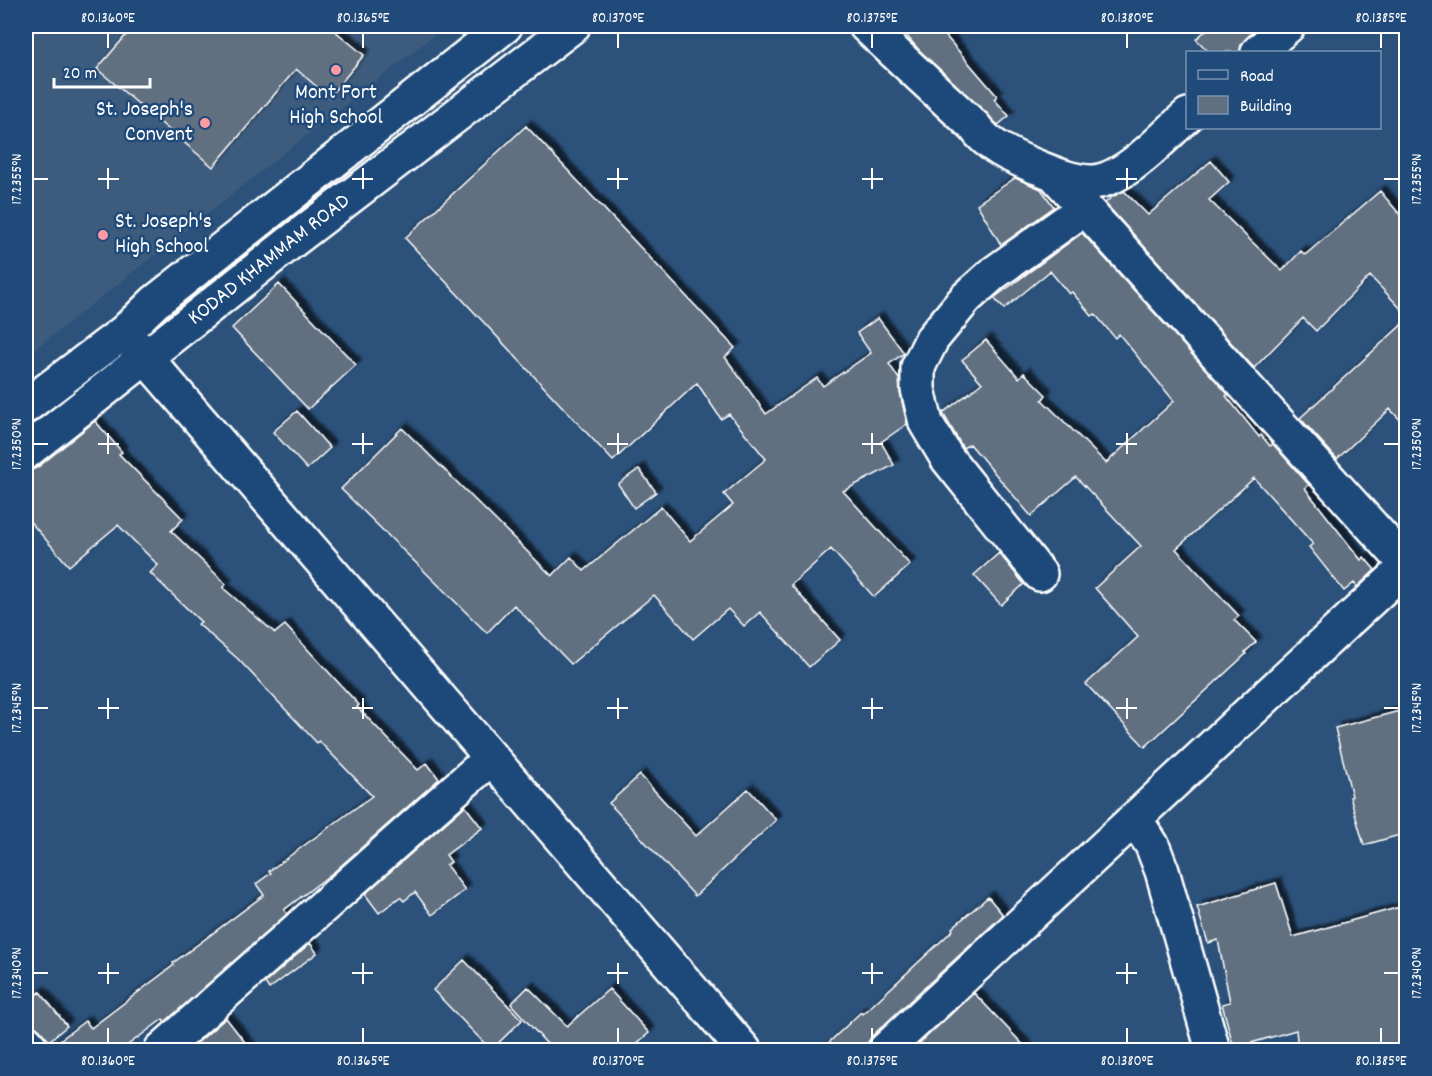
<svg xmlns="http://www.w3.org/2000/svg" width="1432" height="1076" viewBox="0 0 1432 1076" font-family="Dekko,sans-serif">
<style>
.built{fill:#3c5b7d}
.building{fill:#617081;stroke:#fff;stroke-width:1.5;filter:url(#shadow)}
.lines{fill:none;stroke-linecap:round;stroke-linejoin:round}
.street-casing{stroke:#fff;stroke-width:38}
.secondary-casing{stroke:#fff;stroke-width:38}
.street{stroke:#1f4a7a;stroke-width:33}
.secondary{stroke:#1f4a7a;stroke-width:33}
.ticks{fill:none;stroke:#fff;stroke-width:2}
.poi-dot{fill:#ff9aa2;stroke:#1f4a7a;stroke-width:2}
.labels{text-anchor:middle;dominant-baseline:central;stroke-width:5;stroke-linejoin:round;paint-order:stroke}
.poi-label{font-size:22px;fill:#fff;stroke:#1f4a7a}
.street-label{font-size:22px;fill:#fff;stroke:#1f4a7a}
.neatline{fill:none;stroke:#fff;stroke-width:2}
.ticks-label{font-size:15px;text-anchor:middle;fill:#fff}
</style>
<defs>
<filter id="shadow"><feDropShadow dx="5.5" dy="-5.5" stdDeviation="1.5" flood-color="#0009"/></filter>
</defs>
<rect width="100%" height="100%" fill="#2c527b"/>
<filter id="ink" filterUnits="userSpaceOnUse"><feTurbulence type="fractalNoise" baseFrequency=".0167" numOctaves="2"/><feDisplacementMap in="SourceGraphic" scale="12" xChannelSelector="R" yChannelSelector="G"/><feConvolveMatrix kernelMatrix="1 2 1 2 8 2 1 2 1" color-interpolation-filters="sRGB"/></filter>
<g filter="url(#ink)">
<path class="built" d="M26,26h420l-420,330z"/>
<path class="building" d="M134,26h195l35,29 -35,42 -33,-28 -83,98 -116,-98z
M898,26h39l60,70 -3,3 15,17 -11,9 -78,-74z
M1211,26h37l5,5 -12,14 -1,7h-31l-13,-13z
M526,126l209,222 -10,9 41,57 51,-36 6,8 48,-33 -14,-20 21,-15 26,35 -15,11 10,15 1,14 7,31 -26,18 13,23 -51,26 67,74 -36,32 -43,-48 -40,36 49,55 -31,27 -49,-55 -16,14 -16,-17 -35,30 -39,-44 -83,69 -57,-59 -27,28 -146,-144 61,-61 150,148 19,-19 13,14 77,-64 29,34 43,-36 -9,-11 42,-35 -37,-45 -8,5 -24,-36 -84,78 -208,-223z
M1211,161l18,21 -20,18 73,71 19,-20 4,4 75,-64 27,32v92l-37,-39 -54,55 -13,-13 -49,50 -149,-165 7,-6 12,-6 24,24z
M1015,178l26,11 13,18 -53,38 -24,-41z
M1082,233l146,161 -2,2 33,41 2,-2 9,11 3,-2 36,41 -4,3 5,7 51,65 3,-3 11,13 -18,17 -3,-4 -10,8 -35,-44 4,-3 -59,-66 -78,71 63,67 -5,4 22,22 -11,10 1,2 -101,93 -59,-63 52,-47 -43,-49 46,-42 -65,-69 -45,39 -61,-72 -7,4 -20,-35 39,-30 -20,-23 24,-20 33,38 5,-5 22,22 -4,5 64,63 68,-62 -55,-67 -4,4 -20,-24 -3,2 -20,-24 -3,2 -19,-23 -46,38 -10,-11z
M279,284l77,81 -48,44 -76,-81z
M1407,320v107l-17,-18 -53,50 -37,-41z
M297,411l33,37 -23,21 -34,-37z
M95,421l27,31 -3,2 64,65 -12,12 55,53 -3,4 52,45 10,-8 74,80 -2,2 61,63 9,-7 12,16 -104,92 -51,39 3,4 -122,108 -2,-3 -42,31h-70v-3l34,-26 6,7 83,-63 -1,-2 91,-68 -8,-11 15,-11 -2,-2 103,-75 -53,-55 -2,2 -79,-84 -40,-35 3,-2 -51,-49 8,-8 -40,-40 -49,41 -43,-49v-44l12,-6z
M639,469l17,23 -22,16 -16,-24z
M999,553l25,31 -23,21 -27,-30z
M1407,709v124l-43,12 -14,-48 2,-1 -17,-68z
M640,775l56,61 52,-47 28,31 -81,76 -86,-93z
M465,806l17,22 -36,27 5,7 -5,3 19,25 -33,25 -17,-23 -11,9 -4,-4 -21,16 -14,-19z
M1276,883l17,54 114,-32v145h-109l-2,-20 -62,18 -12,-44 8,-2 -12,-62 -10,3 -11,-36z
M988,897l15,18 -131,121 -5,8v6h-46l40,-38 2,2 90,-84 -1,-2z
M310,943l7,10 -48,36 -4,-6z
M464,960l58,60 -31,30 -58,-60z
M528,987l39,39 42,-37 40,44 -20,17h-89l7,-6 -36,-40z
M40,992l27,34 -18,15 -9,-11 -10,-6 -4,-6v-15z
M974,993l54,57h-116z
M226,1018l25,32h-62z"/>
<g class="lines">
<defs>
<path id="street" d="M866,26l109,101c13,19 36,29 57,38 18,7 38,16 57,17 34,1 74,-45 99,-67
M1258,52l30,-26
M1054,174l352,390
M127,336l617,714
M1040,574l-93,-116 -21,-35 -8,-34v-22l14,-28 34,-41 28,-25 91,-65
M1135,819l17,26 10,26 51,179
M26,1042l7,8
M161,1050l330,-292
M885,1050l521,-483"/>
<g id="secondary">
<path d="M26,406l98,-74 31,-30 350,-276"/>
<path id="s1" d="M26,452l265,-210 282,-216"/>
</g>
</defs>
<use href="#street" class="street-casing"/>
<use href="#secondary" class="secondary-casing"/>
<use href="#street" class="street"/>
<use href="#secondary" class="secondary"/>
</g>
</g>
<path class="ticks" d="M108,33v15M363,33v15M618,33v15M872,33v15M1127,33v15M1381,33v15M108,168v21M363,168v21M618,168v21M872,168v21M1127,168v21M33,179h15M98,179h21M352,179h21M607,179h21M862,179h21M1116,179h21M1384,179h15M108,433v21M363,433v21M618,433v21M872,433v21M1127,433v21M33,444h15M98,444h21M352,444h21M607,444h21M862,444h21M1116,444h21M1384,444h15M108,698v21M363,698v21M618,698v21M872,698v21M1127,698v21M33,708h15M98,708h21M352,708h21M607,708h21M862,708h21M1116,708h21M1384,708h15M108,963v21M363,963v21M618,963v21M872,963v21M1127,963v21M33,973h15M98,973h21M352,973h21M607,973h21M862,973h21M1116,973h21M1384,973h15M108,1028v15M363,1028v15M618,1028v15M872,1028v15M1127,1028v15M1381,1028v15"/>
<g class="poi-dot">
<circle cx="336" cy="70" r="6"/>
<circle cx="205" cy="123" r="6"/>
<circle cx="103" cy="235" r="6"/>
</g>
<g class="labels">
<g class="poi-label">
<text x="336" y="93">Mont Fort<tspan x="336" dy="25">High School</tspan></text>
<text x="193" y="110" text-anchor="end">St. Joseph's<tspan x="193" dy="25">Convent</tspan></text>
<text x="115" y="222" text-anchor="start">St. Joseph's<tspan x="115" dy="25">High School</tspan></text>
</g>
<g class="street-label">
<text stroke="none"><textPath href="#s1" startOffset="310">KODAD KHAMMAM ROAD</textPath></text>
</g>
</g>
<rect width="1432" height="1076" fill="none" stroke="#1f4a7a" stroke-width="66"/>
<rect x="1186" y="51" width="195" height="78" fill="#1f4a7a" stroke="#7992af" stroke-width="1.5"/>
<rect x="1198" y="70" width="30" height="9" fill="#1f4a7a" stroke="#7992af" stroke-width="1.5"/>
<text x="1240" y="81" font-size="18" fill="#ffffff">Road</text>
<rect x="1198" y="96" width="30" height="18" fill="#617081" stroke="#7992af" stroke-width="1.5"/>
<text x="1240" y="111" font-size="18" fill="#ffffff">Building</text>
<path d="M54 78v9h96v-9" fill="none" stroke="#ffffff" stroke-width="3"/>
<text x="63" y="78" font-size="18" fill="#ffffff" stroke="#1f4a7a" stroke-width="4.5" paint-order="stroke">20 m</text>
<rect x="33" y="33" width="1366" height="1010" class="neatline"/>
<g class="ticks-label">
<text x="108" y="22">80.1360°E</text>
<text x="363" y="22">80.1365°E</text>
<text x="618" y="22">80.1370°E</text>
<text x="872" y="22">80.1375°E</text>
<text x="1127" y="22">80.1380°E</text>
<text x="1381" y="22">80.1385°E</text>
<text transform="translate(16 179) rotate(-90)" y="5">17.2355°N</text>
<text transform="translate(1416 179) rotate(-90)" y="5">17.2355°N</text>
<text transform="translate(16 444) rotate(-90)" y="5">17.2350°N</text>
<text transform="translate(1416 444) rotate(-90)" y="5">17.2350°N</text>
<text transform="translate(16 708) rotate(-90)" y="5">17.2345°N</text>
<text transform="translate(1416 708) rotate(-90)" y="5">17.2345°N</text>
<text transform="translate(16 973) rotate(-90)" y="5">17.2340°N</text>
<text transform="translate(1416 973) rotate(-90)" y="5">17.2340°N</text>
<text x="108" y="1065">80.1360°E</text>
<text x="363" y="1065">80.1365°E</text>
<text x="618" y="1065">80.1370°E</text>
<text x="872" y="1065">80.1375°E</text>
<text x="1127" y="1065">80.1380°E</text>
<text x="1381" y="1065">80.1385°E</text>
</g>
</svg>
